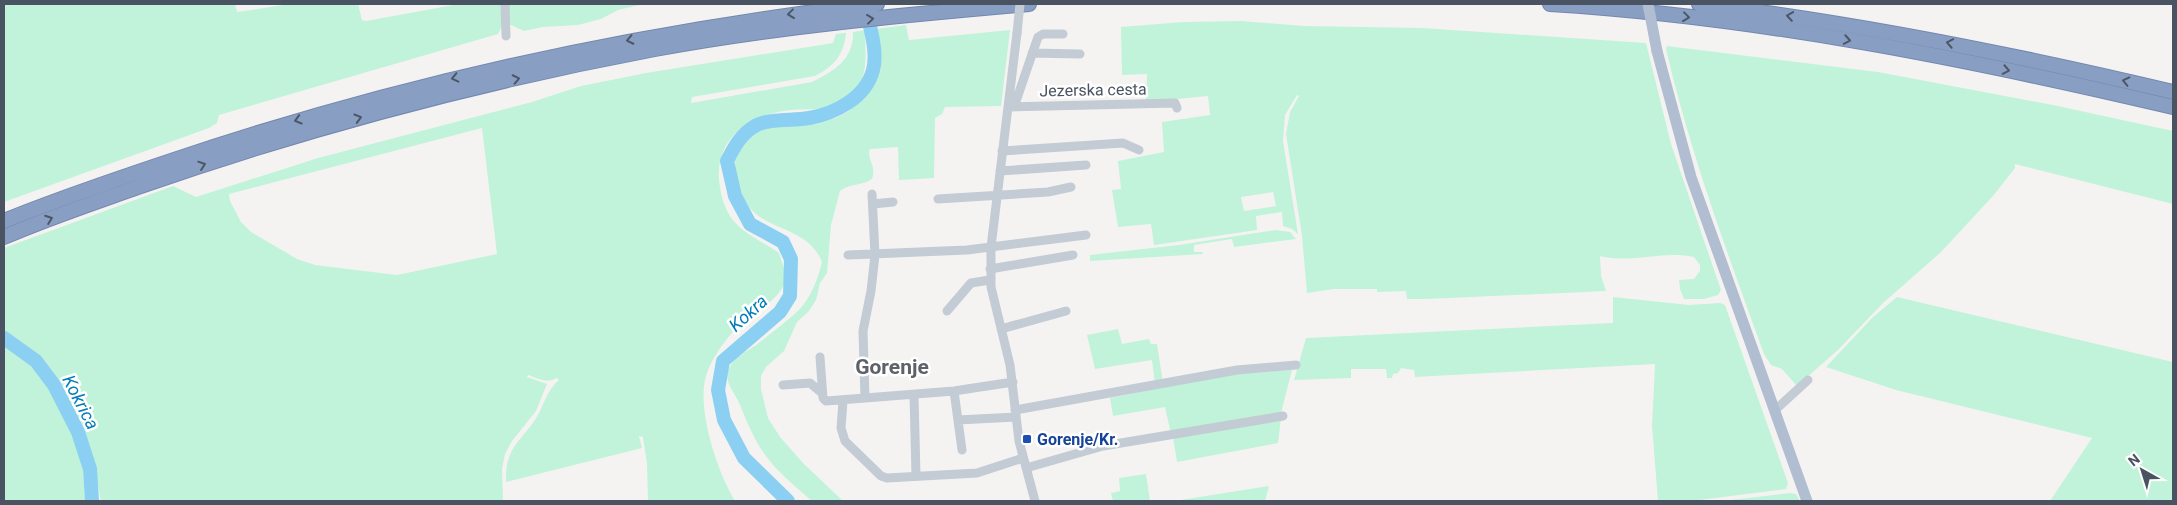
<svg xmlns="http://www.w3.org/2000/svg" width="2177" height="505" viewBox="0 0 2177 505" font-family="Roboto,sans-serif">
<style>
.green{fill:#c0f3da;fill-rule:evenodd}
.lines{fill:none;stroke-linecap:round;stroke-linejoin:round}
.river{stroke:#8bd0f2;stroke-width:14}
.highway-casing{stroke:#7388af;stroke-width:16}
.minor{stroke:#c3cbd4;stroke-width:9}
.major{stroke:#b1bed2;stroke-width:11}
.highway{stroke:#889ec3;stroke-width:14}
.minor-bridge{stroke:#c3cbd4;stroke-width:9}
.major-bridge{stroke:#b1bed2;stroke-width:11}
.oneway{stroke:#4c5766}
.transit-dot{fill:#1a4fb4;stroke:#fff;stroke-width:2}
.labels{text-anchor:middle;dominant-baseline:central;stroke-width:5;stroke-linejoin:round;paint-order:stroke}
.street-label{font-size:16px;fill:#495361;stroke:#fff}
.transit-label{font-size:16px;font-weight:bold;fill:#164399;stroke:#fff;text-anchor:start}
.water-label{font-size:18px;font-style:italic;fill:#047db9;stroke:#fff}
.district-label{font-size:21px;font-weight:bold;fill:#5e6168;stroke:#fff}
</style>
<rect width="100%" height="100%" fill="#f5f3f2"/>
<path class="green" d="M4,4h231l2,8 53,-8h68l4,16 4,1 93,-17h45l-1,20 -5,10 -279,81 -2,8 -8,5 -205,74z
M507,4h137l-26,6 -17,9 -23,6 -35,2 -19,4 -15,-7z
M1241,21l63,5 118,2 224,15 25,101 50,146 -3,5 -14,4h-20l-4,-10 -1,-9 15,-1 6,-8v-6l-6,-8c-31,-7 -62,7 -94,-1l1,20 5,15 -180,8h-19l-1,-8 -29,1v-3h-43l-27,4 -5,-57 -16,-102 4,-22 9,-16 -2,-1 -12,20 -2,26 15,93 -6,-5 -9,-3 -1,-14 -26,4 1,14 -103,15 -3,-21 -33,3 -6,-37 9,-1 -3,-28 46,-9 -2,-30 48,-7 -2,-19 -62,6 1,-28 -25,1 -1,-48 62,-5zM1273,192l3,14 -32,5 -3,-14z
M906,25l3,15 101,-10 -9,76 -56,1 -3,7 -7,4 -1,60 -35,2 -1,-33 -28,2c-4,10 7,16 2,30 -10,7 -22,4 -32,12l-9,34 -4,48 -7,10 -4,17 -7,11 -12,11 -13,29 -18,16 -5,9v13l7,29 12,19 24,27 39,37h-31c-40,-34 -52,-45 -72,-96 -3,-8 -10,-16 -12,-24 -4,-21 20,-29 32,-39 13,-10 27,-21 39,-32 12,-13 19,-31 23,-48 -17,-43 -73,-26 -84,-79 -2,-10 -5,-21 -2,-30 11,-32 68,-29 93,-33 19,-4 37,-22 44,-39 4,-8 7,-17 7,-26 0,-8 -3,-17 -5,-26z
M865,30c0,18 4,45 -9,59 -25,28 -43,17 -73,22 -33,5 -62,25 -64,59 -1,8 1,16 2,23 8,37 31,41 58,60l8,25c-12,30 -31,28 -51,50 -12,14 -27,33 -31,52 -7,34 13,93 30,121h-87l-1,-37 -4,-27 -4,-1 3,12 -136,34c-1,-33 12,-38 29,-62 9,-14 11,-29 24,-40l-3,-2c-9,6 -19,0 -28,-3l-1,2 20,7 -11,27 -24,30 -7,13 -3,15 1,32h-402l-11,-54 -28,-62 -25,-27 -33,-22v-88l169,-62 23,11 122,-39 214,-56 49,-16 65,-13 187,-30 3,-9 10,-1c-2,21 -11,33 -31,43l-123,21 -1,6 121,-21c22,-11 42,-23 41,-50zM482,128l15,126 -100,21 -82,-10 -18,-6 -46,-27 -10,-10 -11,-21 -1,-7z
M1667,46l211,26 175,33 120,26v73l-158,-40v4l-22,28 -53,57 -57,50 -44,46 -42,37 -15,-17 -11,-4 -7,-11c-36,-99 -74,-201 -98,-305z
M1276,230l14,2 6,7 -62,8 -2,-8 -38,6v7h8l1,2 -113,7v-6l89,-10z
M1613,297l76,8 31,-2 5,2 63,178 -2,6 -94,12h-34l-6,-75 3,-62 -240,13 -1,-7 -13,-2 -3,5 -5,1 -1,4h-5l-1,-9h-35v9l-57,2 12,-42 307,-15z
M1897,297l276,65v139h-123l42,-63 -196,-48 -70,-23 46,-49z
M1118,329l4,15 27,-5 2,5h6l6,39 -8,1 -3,-24 -57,9 -8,-34z
M4,342l30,21 6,7 35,64 8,34 2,33h-81z
M1292,370l-11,43 -110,21 -6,-27 -52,9 -3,-18 113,-23z
M1281,418l-3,25 -101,19 -4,-25z
M1146,474l4,27h-37l-2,-8 9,-2 -1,-13z
M1269,486l-4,15h-91z
M1790,493l6,1 4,7h-78z"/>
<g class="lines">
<path class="river" d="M4,338l32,23 18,24 24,47 12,37 2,32
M788,501l-44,-43 -20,-38 -6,-30 5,-29 57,-49 10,-16 1,-37 -8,-17 -33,-18 -15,-28 -8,-35c7,-14 14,-27 28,-35 15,-8 37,-5 54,-8 25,-4 57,-20 64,-48 5,-18 -3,-42 -7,-61"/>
<defs>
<path id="highway" d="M1550,4c210,13 419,55 623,103
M1699,4c160,19 318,51 474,88
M4,221c56,-23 113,-42 170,-61 229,-77 463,-128 703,-156
M4,237c44,-19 89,-34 134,-50 169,-59 342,-105 517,-138 124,-23 250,-34 374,-45"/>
</defs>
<use href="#highway" class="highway-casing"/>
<path class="minor" d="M505,4l1,32
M1017,33l-26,214v40l19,78 9,76 16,60
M1032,53l48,1
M1008,107l167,-4 2,5
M1014,107l24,-70 5,-3h20
M1002,151l121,-8 16,7
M1000,171l86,-6
M872,194l3,61 -4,36 -8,40 2,67 89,-7 59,-9
M938,199l110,-7 23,-5
M873,204l20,-2
M848,255l119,-5 119,-15
M990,269l83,-14
M947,311l24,-28 19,-3
M1001,329l65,-18
M820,357l3,41 3,3 39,-3
M783,385l27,-2 12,10
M954,391l8,59
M914,395l2,81
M843,401l-2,27 4,13 36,35 6,2 90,-5 46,-15
M1015,410l222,-40 59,-5
M1774,411l34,-31
M958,420l58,-3
M1026,468l77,-22 180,-30"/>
<path class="major" d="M1657,51l34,126 116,324"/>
<use href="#highway" class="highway"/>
<path class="minor-bridge" d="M1017,33l3,-29"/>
<path class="major-bridge" d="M1648,4l9,47"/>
</g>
<defs><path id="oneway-chevron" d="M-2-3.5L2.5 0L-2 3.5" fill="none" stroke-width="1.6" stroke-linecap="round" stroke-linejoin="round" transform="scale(1.25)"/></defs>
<g class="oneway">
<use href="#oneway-chevron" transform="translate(791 14) rotate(173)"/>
<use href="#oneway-chevron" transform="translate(1790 16) rotate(-171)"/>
<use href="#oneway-chevron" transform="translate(1686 17) rotate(7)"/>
<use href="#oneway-chevron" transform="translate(870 19) rotate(-7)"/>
<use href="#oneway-chevron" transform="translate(630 40) rotate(168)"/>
<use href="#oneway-chevron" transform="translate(1847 40) rotate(10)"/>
<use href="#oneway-chevron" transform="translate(1950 43) rotate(-169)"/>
<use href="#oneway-chevron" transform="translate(2006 70) rotate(11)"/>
<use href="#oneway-chevron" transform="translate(455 78) rotate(167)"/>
<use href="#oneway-chevron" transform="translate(516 79) rotate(-12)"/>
<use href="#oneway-chevron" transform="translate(2126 81) rotate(-167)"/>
<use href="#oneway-chevron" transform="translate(358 118) rotate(-16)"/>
<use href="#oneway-chevron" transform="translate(298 120) rotate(164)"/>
<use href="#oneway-chevron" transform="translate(202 165) rotate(-19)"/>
<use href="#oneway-chevron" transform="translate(49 219) rotate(-20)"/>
</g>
<rect class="transit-dot" x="1022" y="434" width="10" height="10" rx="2.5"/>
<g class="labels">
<g class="street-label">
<text transform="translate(1093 90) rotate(-1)">Jezerska cesta</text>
</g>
<g class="transit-label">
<text x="1037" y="439">Gorenje/Kr.</text>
</g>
<g class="water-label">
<text transform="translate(748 313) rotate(-42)">Kokra</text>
<text transform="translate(81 402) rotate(63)">Kokrica</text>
</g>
<g class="district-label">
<text x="892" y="367">Gorenje</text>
</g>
</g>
<rect width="2177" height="505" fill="none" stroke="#495361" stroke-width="10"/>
<g transform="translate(2142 470) rotate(321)" stroke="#ffffff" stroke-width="4" paint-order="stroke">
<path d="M0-4L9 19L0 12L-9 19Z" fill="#495361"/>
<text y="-8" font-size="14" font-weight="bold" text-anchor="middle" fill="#495361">N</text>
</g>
</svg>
